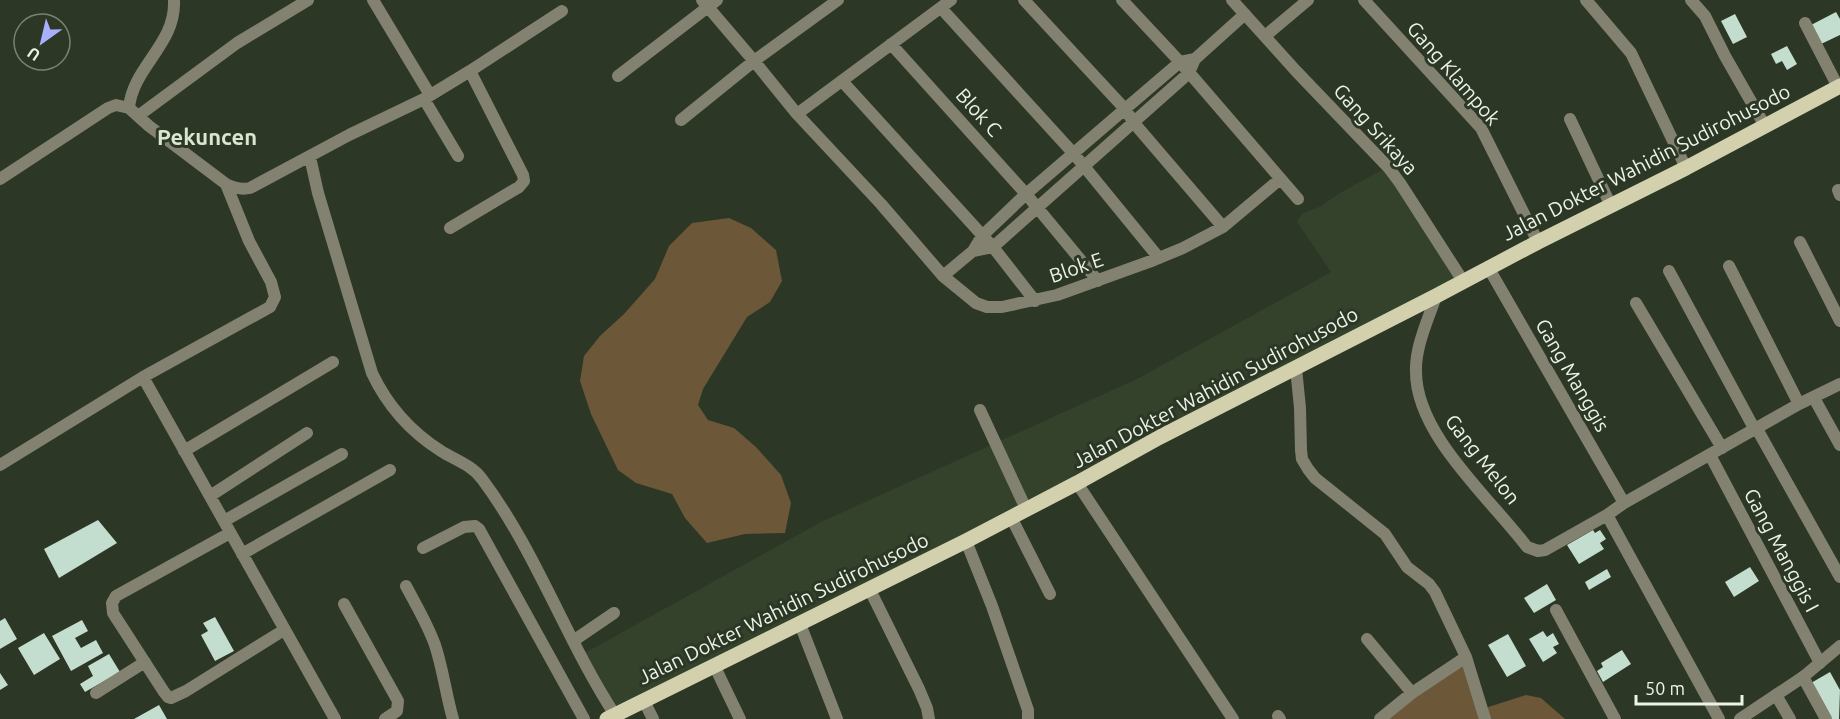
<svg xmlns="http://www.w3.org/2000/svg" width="1840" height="719" viewBox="0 0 1840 719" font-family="Ubuntu,sans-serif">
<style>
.built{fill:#34422b}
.green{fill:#6c5738}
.building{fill:#c3ddcf}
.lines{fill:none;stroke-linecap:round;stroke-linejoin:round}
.minor{stroke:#838271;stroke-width:12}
.tertiary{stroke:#838271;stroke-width:12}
.primary{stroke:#d2d0ad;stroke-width:15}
.labels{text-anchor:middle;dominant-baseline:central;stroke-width:6;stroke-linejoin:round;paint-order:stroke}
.street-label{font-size:20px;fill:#ecf4e8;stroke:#2c3726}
.quarter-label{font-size:22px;font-weight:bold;fill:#d9e7d0;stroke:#2c3726}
</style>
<rect width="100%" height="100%" fill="#2c3726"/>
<path class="built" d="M1387,167l75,111 -436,232 -410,201 -33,-57 238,-132 316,-143 194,-107 -34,-50 5,-8 19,-8 19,-13z"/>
<path class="green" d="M729,218l22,10 25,22 6,31 -12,21 -23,15 -44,72 -5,16 10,15 26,8 22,19 25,28 10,28 -6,30 -40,1 -38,9 -22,-25 -13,-24 -36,-11 -18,-13 -27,-56 -11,-33 4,-25 16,-20 24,-22 31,-35 14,-33 23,-23z
M1466,657l16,52 44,-14 15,3 24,21h-184z"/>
<path class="building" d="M1836,12l4,7v16l-19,9 -10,-19z
M1735,14l12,23 -14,7 -12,-23z
M1787,46l10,18 -10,6 -5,-9 -6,3 -5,-10z
M98,520l19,23 -58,35 -15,-29z
M1593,530l2,3 5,-3 6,9 -6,4 4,6 -25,15 -12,-19z
M1750,567l9,14 -25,16 -9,-15z
M1607,569l4,8 -22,13 -4,-8z
M1547,584l9,16 -22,13 -10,-15z
M215,617l19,34 -19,10 -14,-26 7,-4 -5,-8z
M5,618l12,21 -17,10v-28z
M82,620l6,11 -13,7 6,10 15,-8 7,13 -32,18 -19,-35z
M1543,631l4,6 6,-4 6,11 -6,3 4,6 -14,9 -14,-23z
M44,633l16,26 -26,16 -16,-27z
M1508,634l18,32 -19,11 -19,-32z
M1622,650l9,14 -28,18 -6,-11 6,-4 -2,-4z
M109,654l11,18 -35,20 -5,-8 13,-8 -5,-10z
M1830,672l10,18 -1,29h-11l-17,-36z
M0,673l8,12 -8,5z
M159,705l8,14h-33z"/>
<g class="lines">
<path class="minor" d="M373,0l57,95
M702,0l52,61 43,53 84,90 62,72 33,27 11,4h15l55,-12 97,-35 29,-12 40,-21 56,-47
M1024,0l101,109 9,14 89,104
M1122,0l58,62 118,137
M1232,0l64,71 92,96 12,16 63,98
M1364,0l117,128 57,114
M1586,0l45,53 55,115
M1691,0l14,16 20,40 40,70
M941,8l133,146 85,104
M1805,23l33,64
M1265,36l43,-36
M891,44l135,150 72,87
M618,76l99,-76
M842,81l151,166 42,54
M424,99l34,57
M129,108c4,-42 47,-63 45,-108
M797,114l154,-114
M138,116l99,-73 71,-43
M1570,119l41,87
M681,120l73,-59 84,-61
M310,157l8,36 54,180c15,32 39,59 69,78 14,9 31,14 41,28 54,72 84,161 133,236
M0,179l108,-71 8,-3 13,3 20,18 77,58c8,4 15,6 24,4l99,-53 75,-36 46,-28 92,-60
M1838,190l2,5
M450,228l69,-41 5,-6 -1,-6 -53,-104
M1800,242l40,79
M973,251l20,-4 196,-174 6,-14 50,-45
M1729,266l70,138
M1488,267l136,236
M1669,271l86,159
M943,276l30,-25 9,-15 44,-42 99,-85 55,-47 15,-3
M1436,296c-8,24 -21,51 -20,76 0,63 75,127 111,175l11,4 7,-1 62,-35 17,-12 175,-99 41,-20
M1636,303l86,145
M1296,368l4,40 1,42 1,9 6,10 7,9 70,56 22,33 22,17 6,8 31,65 19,62
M143,377l192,342
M1814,398l26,47
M980,410l46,99
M1757,429l83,148
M184,451l149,-89
M1710,455l110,208
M0,465l143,-88 127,-70 5,-10 -4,-15 -22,-41 -23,-57
M1077,483l156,236
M210,496l97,-63
M1607,515l112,204
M1011,517l39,77
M224,521l118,-67
M230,533l-114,63 -4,7 1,10 51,79 4,5 3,1 15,-7 98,-61
M966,541l26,65 36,104v9
M423,548l41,-21 11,-1 4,3 105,190
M242,554l148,-84
M406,586c10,19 22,39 29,59 8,24 11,50 18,74
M869,588l50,101 8,19 2,11
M344,604l54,97 -1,10 -12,8
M1556,610l59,109
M800,624l37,95
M1367,639l45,54
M573,641l41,-28
M714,665l26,54
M1803,677l23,42
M96,693l49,-31
M1776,695l14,24
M644,701l9,18
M1278,716l2,3
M1380,719l32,-26 54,-36"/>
<path class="tertiary" d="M1740,719l63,-42 37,-31"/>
<path class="primary" d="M607,719l359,-178 111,-58 83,-46 276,-141 102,-54 148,-74 154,-82"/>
</g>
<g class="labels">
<g class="street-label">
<text transform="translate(1454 73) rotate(49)">Gang Klampok</text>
<text transform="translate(979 112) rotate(48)">Blok C</text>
<text transform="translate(1376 129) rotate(48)">Gang Srikaya</text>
<text transform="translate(1646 162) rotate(-27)">Jalan Dokter Wahidin Sudirohusodo</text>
<text transform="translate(1076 267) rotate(-19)">Blok E</text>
<text transform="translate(1573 375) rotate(60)">Gang Manggis</text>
<text transform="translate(1215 387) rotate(-28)">Jalan Dokter Wahidin Sudirohusodo</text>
<text transform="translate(1483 459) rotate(52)">Gang Melon</text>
<text transform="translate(1782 550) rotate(62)">Gang Manggis I</text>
<text transform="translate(783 608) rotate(-26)">Jalan Dokter Wahidin Sudirohusodo</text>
</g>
<g class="quarter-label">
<text x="207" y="136">Pekuncen</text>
</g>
</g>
<g transform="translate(42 42) rotate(214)"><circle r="28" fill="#2c3726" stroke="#798374" stroke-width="1.5"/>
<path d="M0-4.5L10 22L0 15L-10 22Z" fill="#a8b0fc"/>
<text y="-9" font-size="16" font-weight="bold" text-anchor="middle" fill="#ecf4e8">U</text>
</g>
<path d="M1636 695v9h106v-9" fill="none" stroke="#ecf4e8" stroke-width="3"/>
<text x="1645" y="695" font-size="18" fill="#ecf4e8" stroke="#2c3726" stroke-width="4.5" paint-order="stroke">50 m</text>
</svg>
